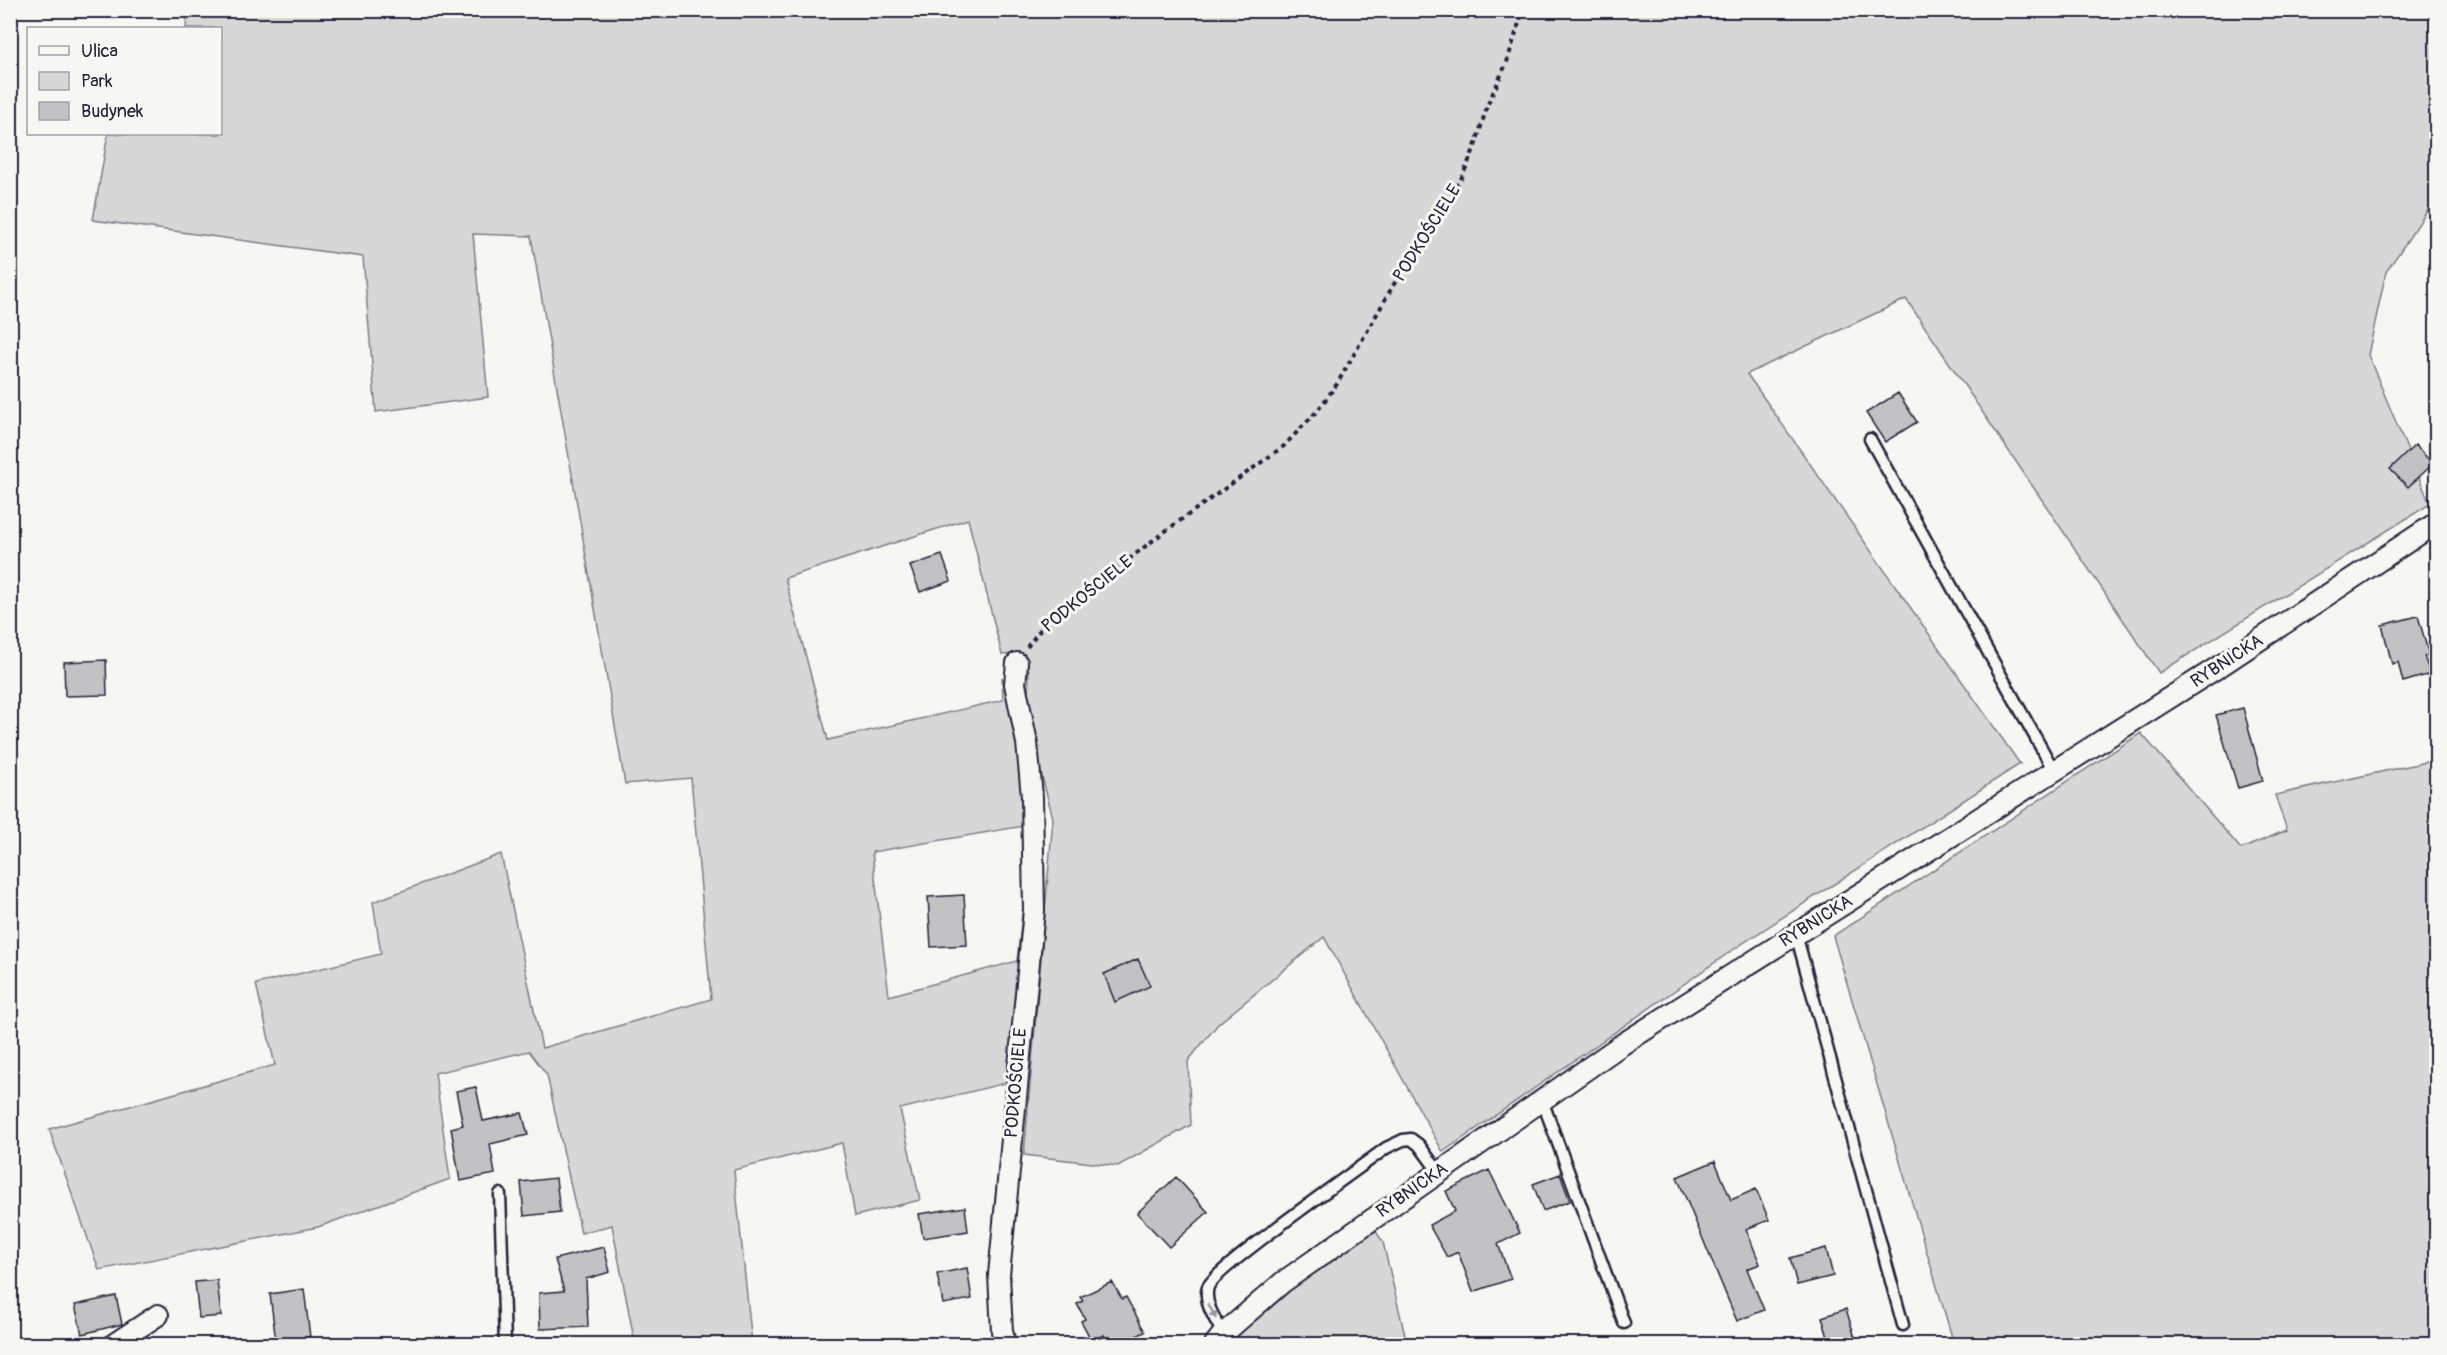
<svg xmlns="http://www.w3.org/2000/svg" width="2447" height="1355" viewBox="0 0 2447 1355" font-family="Pangolin,sans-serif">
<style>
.green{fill:#d7d7d7;stroke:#7c7c89;stroke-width:1.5}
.building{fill:#c2c2c4;stroke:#22223b;stroke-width:1.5}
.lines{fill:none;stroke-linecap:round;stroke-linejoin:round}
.lane-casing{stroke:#22223b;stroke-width:15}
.street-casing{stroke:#22223b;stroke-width:24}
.path{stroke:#22223b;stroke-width:4;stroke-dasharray:4.5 4.5;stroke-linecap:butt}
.lane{stroke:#f6f6f2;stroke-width:10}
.street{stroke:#f6f6f2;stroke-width:20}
.oneway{fill:#9797a0}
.labels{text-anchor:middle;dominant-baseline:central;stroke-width:6;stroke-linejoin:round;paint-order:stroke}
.street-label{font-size:18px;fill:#22223b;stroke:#f6f6f2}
</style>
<rect width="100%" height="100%" fill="#f6f6f2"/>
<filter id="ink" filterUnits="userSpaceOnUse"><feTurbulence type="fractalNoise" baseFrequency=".0167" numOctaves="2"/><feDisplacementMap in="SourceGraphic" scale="12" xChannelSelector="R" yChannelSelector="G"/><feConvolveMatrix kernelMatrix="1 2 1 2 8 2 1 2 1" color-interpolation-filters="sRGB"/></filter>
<g filter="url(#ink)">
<path class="green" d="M187,11h2249v187l-50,74 -18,83 62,149 -271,169 -253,-374 -159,75 273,390 -280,181 -297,207 -119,-215 -106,87 -30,37 3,64 -73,41 -94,-11 29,-337 -26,-98 2,-50 -15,-16 -12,1 -34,-136 -183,59 43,162 175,-40 -1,-23c23,45 24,99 27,148l-157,27 17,144 128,-35 8,-73 3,26 -18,168 -110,27 20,91 -65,16 -13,-73 -108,27 18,174h-117l-23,-119 -31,8 -34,-158 -18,-24 -94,22 15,106 -132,48 -219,43 -50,-141 226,-64 -19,-81 125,-30 -8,-52 128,-48 41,194 169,-49 -20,-221 -66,6 -94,-548 -58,-2 15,163 -112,15 -13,-155 -270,-37 15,-86h112v-106h-34z
M2141,733l100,116 46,-19 -12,-35 161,-35v584h-482l-121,-408z
M1371,1224l12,18 24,102h-183l4,-6z"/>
<path class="building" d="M1898,393l19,29 -32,20 -19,-29z
M2415,445l18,19 -25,23 -18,-18z
M942,555l9,26 -31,11 -10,-26z
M2418,616l11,39 -5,1 6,18 -27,8 -5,-20 -6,2 -10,-39z
M106,660l1,35 -42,1 -1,-34z
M2243,708l20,73 -25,7 -22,-73z
M964,895l3,50 -36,2 -3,-50z
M1138,959l12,27 -35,16 -11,-28z
M476,1087l7,34 39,-8 6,22 -38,9 5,30 -35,7 -9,-53 12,-3 -7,-34z
M1715,1161l16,39 25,-11 13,31 -23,9 14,35 -13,5 17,41 -27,11 -60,-144z
M1489,1170l31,63 -22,11 13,35 -38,13 -15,-40 -11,5 -18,-32 26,-14 -9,-20z
M1560,1174l10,27 -27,10 -10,-27z
M1176,1177l32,35 -39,35 -32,-34z
M556,1178l4,34 -36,4 -3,-34z
M965,1207l3,24 -45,7 -4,-24z
M604,1247l6,25 -24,7 2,48 -48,2 -1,-36 25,-2 -9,-32z
M1826,1248l7,28 -36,9 -7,-27z
M967,1268l5,31 -29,5 -6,-30z
M217,1280l4,36 -22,2 -4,-36z
M1112,1282l10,17 4,-2 19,35 -11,5 -2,7h-23l-5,-9 -12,6 -11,-20 4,-2 -8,-15 6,-3 -3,-4z
M304,1289l6,48 -34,5 -6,-48z
M116,1296l6,28 -40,10 -7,-29z
M1846,1309l11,35h-27l-8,-27z"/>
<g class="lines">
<defs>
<path id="lane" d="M1870,439l184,332
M1796,934l107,391
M1542,1100l82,223
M500,1194l5,150
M1223,1334c-7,-14 -20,-31 -15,-47 7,-19 152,-119 178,-139l17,-8 8,-1 8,6 19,26"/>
<path id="street" d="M114,1344l44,-29
M1005,1344l-3,-13 -3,-56 35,-365 -2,-113 -5,-54 -12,-59 2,-21
M1215,1344l8,-10 60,-52 338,-237 602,-381 213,-141"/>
</defs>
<use href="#lane" class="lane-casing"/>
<use href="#street" class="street-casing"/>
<path class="path" d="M1027,647l13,-17 16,-14 104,-81 124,-89 34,-36 19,-26 77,-135 47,-70 14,-32 12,-41 20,-44 16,-52"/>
<use href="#lane" class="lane"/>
<use href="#street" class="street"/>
</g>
<defs><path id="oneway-solid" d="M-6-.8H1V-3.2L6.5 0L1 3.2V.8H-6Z" transform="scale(1.5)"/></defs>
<use class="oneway" href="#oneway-solid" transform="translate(1212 1311) rotate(63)"/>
</g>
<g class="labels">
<g class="street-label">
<text transform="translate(1427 233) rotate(-58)">PODKOŚCIELE</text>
<text transform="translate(1087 594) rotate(-39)">PODKOŚCIELE</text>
<text transform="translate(2227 661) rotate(-33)">RYBNICKA</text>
<text transform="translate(1816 921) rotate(-32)">RYBNICKA</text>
<text transform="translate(1016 1083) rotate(-85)">PODKOŚCIELE</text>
<text transform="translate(1412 1190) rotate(-35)">RYBNICKA</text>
</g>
</g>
<rect width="2447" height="1355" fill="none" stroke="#f6f6f2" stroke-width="36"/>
<rect x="18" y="18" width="2411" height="1319" fill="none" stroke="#22223b" stroke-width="2" filter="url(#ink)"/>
<rect x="27" y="27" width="195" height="108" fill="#f6f6f2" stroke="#a1a1a9" stroke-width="1.5"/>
<rect x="39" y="46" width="30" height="9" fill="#f6f6f2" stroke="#a1a1a9" stroke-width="1.5"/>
<text x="81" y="57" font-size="18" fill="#22223b">Ulica</text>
<rect x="39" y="72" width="30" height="18" fill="#d7d7d7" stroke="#a1a1a9" stroke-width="1.5"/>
<text x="81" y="87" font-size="18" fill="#22223b">Park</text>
<rect x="39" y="102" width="30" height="18" fill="#c2c2c4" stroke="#a1a1a9" stroke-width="1.5"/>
<text x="81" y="117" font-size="18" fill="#22223b">Budynek</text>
</svg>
